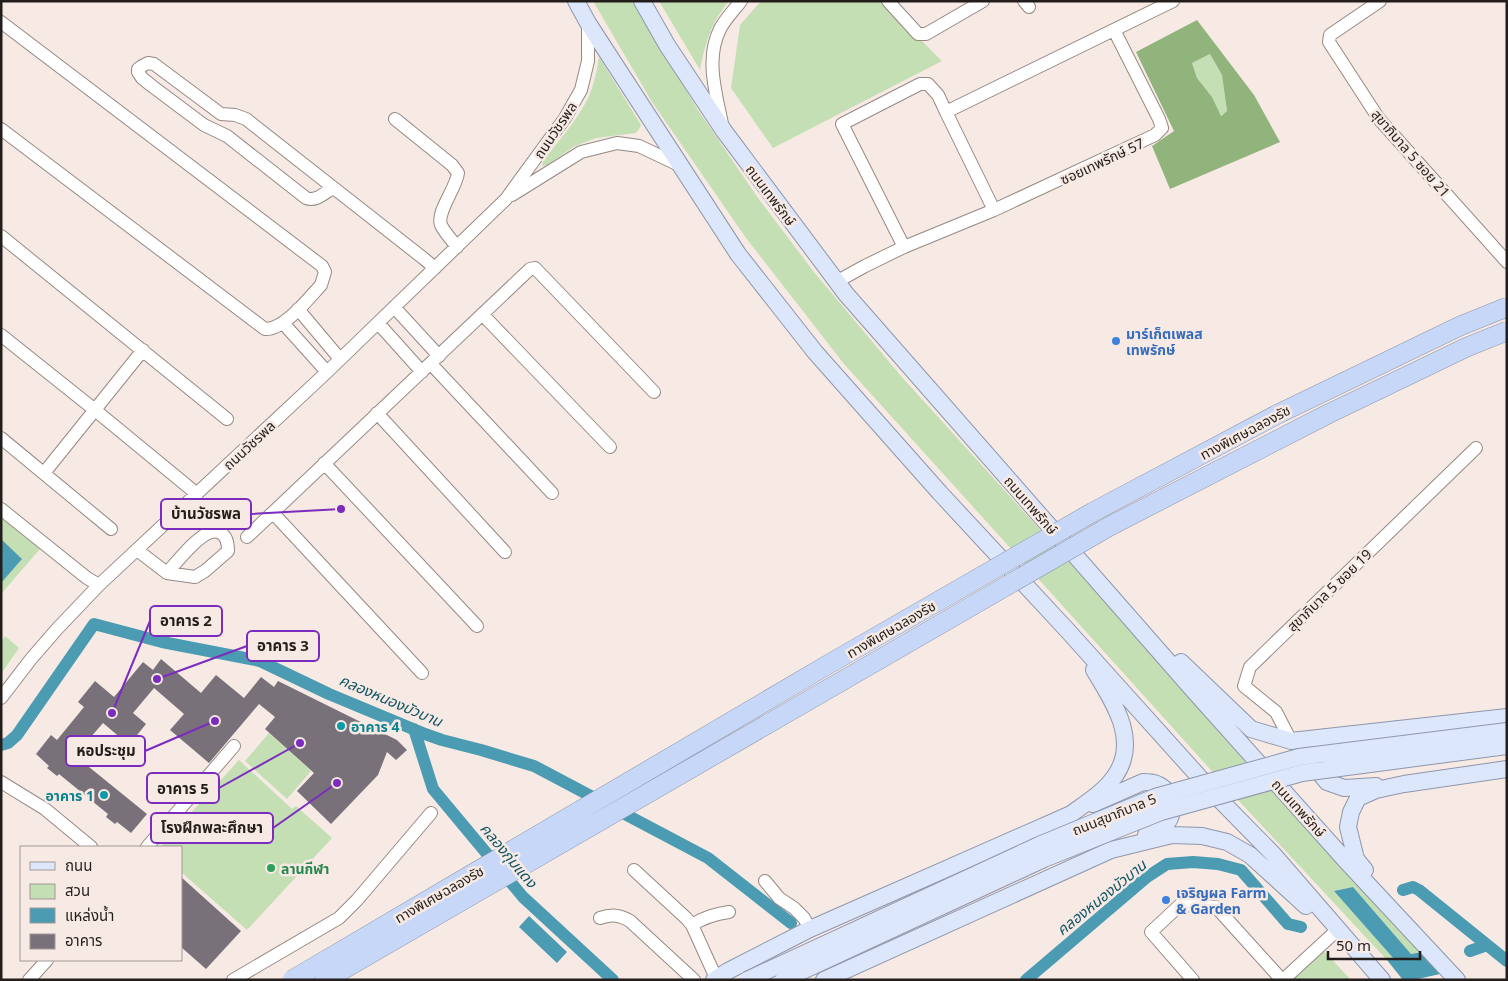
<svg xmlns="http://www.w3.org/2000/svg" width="1508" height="981" viewBox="0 0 1508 981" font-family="'Noto Sans','Noto Sans Thai',sans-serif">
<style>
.green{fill:#c4dfb3}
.forest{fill:#91b37c;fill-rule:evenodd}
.water{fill:#4b9bb2}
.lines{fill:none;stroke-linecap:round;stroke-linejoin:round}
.canal{stroke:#4b9bb2;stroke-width:12}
.building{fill:#79717a}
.minor-casing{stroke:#958984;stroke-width:14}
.major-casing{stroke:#8e96ab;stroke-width:18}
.minor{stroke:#fff;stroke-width:12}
.major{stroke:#dde7fb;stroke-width:16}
.major-bridge-casing{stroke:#8e96ab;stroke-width:18;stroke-linecap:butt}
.highway-bridge-casing{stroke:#8e96ab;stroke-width:20;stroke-linecap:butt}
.major-bridge{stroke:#dde7fb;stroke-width:16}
.highway-bridge{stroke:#c7d7f8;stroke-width:19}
.shop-dot{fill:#3f7fe0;stroke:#f7eae4;stroke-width:2}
.culture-dot{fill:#0f9aa8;stroke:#f7eae4;stroke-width:2}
.leisure-dot{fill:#2e9e5b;stroke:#f7eae4;stroke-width:2}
.labels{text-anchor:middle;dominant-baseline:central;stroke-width:5;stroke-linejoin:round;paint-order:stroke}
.street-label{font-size:14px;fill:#231e1c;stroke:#f7eae4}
.shop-label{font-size:14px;font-weight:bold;fill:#366cbe;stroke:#f7eae4;text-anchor:start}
.culture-label{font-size:14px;font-weight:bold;fill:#0d838f;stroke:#f7eae4;text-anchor:start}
.leisure-label{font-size:14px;font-weight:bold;fill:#27864d;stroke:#f7eae4;text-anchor:start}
.water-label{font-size:15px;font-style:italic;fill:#0f5364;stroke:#f7eae4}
.leader{fill:none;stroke:#7b2cbf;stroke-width:2}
.callout-dot{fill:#7b2cbf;stroke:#f7eae4;stroke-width:2}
.callout{fill:#f7eae4;stroke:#7b2cbf;stroke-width:2}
.callout-label{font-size:15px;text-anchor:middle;font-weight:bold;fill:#231e1c}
</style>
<rect width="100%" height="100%" fill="#f7eae4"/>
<path class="green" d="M593,1h39l66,109 60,88 56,74 87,104 521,576 -11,2 -58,-67 -19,4 60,68 -7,1 -149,-160 -394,-436 -98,-126 -94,-136z
M659,1h70c-19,23 -23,41 -29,69z
M761,1h121l60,60 -169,87 -42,-60 9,-63z
M1210,54l12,21 5,36 -7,5 -8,-19 -15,-19 -5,-15z
M599,57l42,68 -2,4 -3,4 -40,5 -21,8 -28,19 -5,1 1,-5c16,-21 35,-41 46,-65 5,-12 8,-25 10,-39z
M1,518l39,31 -39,45z
M5,636l14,12 -18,26v-32z
M269,733l42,38 -24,28 -42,-38z
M239,760l53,49 4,-3 36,32 -85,92 -66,-58v-25h-21z
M1324,951l27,29h-60z"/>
<path class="forest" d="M1197,20l57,75 26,47 -110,47 -18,-43 22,-15 -38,-79zM1210,54l12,21 5,36 -6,5 -9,-19 -15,-19 -5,-15z"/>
<path class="water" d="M1,539l21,20 -21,24z
M1353,887l58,67 11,-2 18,22 -27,6h-10l-16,-20 7,-1 -60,-68z
M529,916l38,36 -10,11 -38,-36z"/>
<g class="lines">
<path class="canal" d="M414,729l19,60 90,108 90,83
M1,745l7,-2 9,-8 77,-111 68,18 98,19 69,33 96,40 17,6 39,10 53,16 174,92 83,65
M1403,890l10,-3 6,3 88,71
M1470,951l17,-6
M1026,980l121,-103 20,-13 26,-2 25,2 23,6 47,54 13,3"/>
</g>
<path class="building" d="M161,659l40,34 15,-18 28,23 17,-21 13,10 4,-6 119,59 10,10 -11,10 -9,-8 -9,23 -47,49 -34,-33 17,-18 -49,-44 10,-12 -16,-13 -50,59 -39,-33 14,-16 -30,-26 -21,25 13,11 -17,21 -26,-22 -13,15 14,12 -15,17 58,47 -16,19 -14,-11 -2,2 -9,-7 2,-3 -49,-40 -2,2 -10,-8 2,-2 -13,-12 15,-19 6,5 27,-33 -6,-5 17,-21 19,16 29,-35 10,8z
M181,877l60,54 -35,38 -25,-22z"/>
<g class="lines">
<defs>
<path id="minor" d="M888,1l30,33h8l57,-33
M1024,1l5,6
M1380,1l-50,34 -1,7 50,77 128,143
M1,22l321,244 3,6 -4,13c-12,13 -37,45 -56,44l-264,-200
M395,119l57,46 6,8c-2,16 -22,39 -17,52 3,7 11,15 16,22
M722,124c-6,-31 -17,-65 -2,-95 5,-10 14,-19 21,-28
M333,188c-9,5 -17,14 -27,10l-79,-62 -23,-11 -52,-39 -10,-8 -4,-6v-3l4,-3 6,-3 6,1 67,50 14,1 11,4 177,139 12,10
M512,195l69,-43 36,-9 22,3 40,19
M994,210l-48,-98 227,-111
M1,236l226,183
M904,247l-62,-123 78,-40h8l10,11 8,17
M836,282l29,-16 39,-19 90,-37 161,-75 7,-7 -3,-9 -45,-89
M394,307l45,49
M298,309l42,50
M482,314l128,133
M283,323l44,49
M378,323l44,49
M1,335l94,75 102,84
M431,364l121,129
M377,413l128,139
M1,438l110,91
M324,463l153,163
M44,473l99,-123
M1,509l86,69 12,7
M273,513l149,160
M247,537l283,-268 5,-1 119,124
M137,550l30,23 28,4 10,-6 23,-20c0,-8 -1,-17 -10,-19 -15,-5 -41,30 -51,41
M1,698l30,-39 26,-30 42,-44 228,-213 179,-173 59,-81 16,-28 7,-29v-38
M1291,741l-15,-29 -32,-26 6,-19 226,-219
M1,782l44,27 46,38
M147,847l87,-101
M634,870l52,48 6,7 24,53
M765,881l14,17 15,10 10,10 6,11
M600,918c12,-4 20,-3 30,3l64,59
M692,925c12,-8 23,-11 37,-13
M29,980l18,-20
M233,980l106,-62 18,-18 74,-87
M1193,980l-42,-48 29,-27 36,2 66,73
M1283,980l51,-47"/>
<path id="major" d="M576,1l12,22 150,231 77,98 125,141 128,138 151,168 54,55 109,126
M642,1l25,44 57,86 122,163 348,397 153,171 110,118
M1181,662l70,67 40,12 216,-24
M1313,760v5l14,17 17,6 32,-2
M1093,804l50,-22c6,0 11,0 16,3 15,8 18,30 5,41 -5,5 -12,7 -18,9
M1365,870l-9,-11 -8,-32 3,-15 7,-14 18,-8 28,-6 103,-15
M714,980l14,-9 82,-42 261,-115c15,-11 33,-22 44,-38 25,-36 -2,-74 -21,-106
M824,980l287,-130 61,-15 30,1 25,6 23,13 56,51"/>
</defs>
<use href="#minor" class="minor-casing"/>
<use href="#major" class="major-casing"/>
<use href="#minor" class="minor"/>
<use href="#major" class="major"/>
<defs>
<path id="major-bridge" d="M747,980l292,-135 116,-48 144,-40 208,-26
M783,980l261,-121 117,-47 141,-39 205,-27"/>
<path id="highway-bridge" d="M292,980l537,-316 264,-152 185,-98 182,-88 47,-19
M325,980l785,-454 218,-112 139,-67 40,-16"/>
</defs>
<use href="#major-bridge" class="major-bridge-casing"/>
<use href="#highway-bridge" class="highway-bridge-casing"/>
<use href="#major-bridge" class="major-bridge"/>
<use href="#highway-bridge" class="highway-bridge"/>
</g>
<g class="shop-dot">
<circle cx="1116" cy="341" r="5"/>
<circle cx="1166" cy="900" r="5"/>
</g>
<g class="culture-dot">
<circle cx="341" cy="726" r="5"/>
<circle cx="104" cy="795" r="5"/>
</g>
<circle class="leisure-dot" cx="271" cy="868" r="5"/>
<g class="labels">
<g class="street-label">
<text transform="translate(555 130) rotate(-56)">ถนนวัชรพล</text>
<text transform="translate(1411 153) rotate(49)">สุขาภิบาล 5 ซอย 21</text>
<text transform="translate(1102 161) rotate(-25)">ซอยเทพรักษ์ 57</text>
<text transform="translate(771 195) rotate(53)">ถนนเทพรักษ์</text>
<text transform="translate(1245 432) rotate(-28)">ทางพิเศษฉลองรัช</text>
<text transform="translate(249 445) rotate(-43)">ถนนวัชรพล</text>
<text transform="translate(1031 505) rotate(49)">ถนนเทพรักษ์</text>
<text transform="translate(1329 590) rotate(-44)">สุขาภิบาล 5 ซอย 19</text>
<text transform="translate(891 629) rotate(-30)">ทางพิเศษฉลองรัช</text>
<text transform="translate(1299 808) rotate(48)">ถนนเทพรักษ์</text>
<text transform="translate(1114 814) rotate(-22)">ถนนสุขาภิบาล 5</text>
<text transform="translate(439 894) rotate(-30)">ทางพิเศษฉลองรัช</text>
</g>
<g class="shop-label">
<text x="1126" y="333">มาร์เก็ตเพลส<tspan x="1126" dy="16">เทพรักษ์</tspan></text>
<text x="1176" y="892">เจริญผล Farm<tspan x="1176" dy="16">&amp; Garden</tspan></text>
</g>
<g class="culture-label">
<text x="351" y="726">อาคาร 4</text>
<text x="94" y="795" text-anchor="end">อาคาร 1</text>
</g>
<g class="leisure-label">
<text x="281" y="868">ลานกีฬา</text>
</g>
<g class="water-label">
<text transform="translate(391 700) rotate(23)">คลองหนองบัวบาน</text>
<text transform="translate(509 855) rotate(50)">คลองกุ่มแดง</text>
<text transform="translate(1101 897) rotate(-39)">คลองหนองบัวบาน</text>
</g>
</g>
<path class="leader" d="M341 509L251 514M112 713L150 621M157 679L247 646M215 721L145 751M300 743L219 788M337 783L273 828"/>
<g class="callout-dot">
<circle cx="341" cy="509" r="5"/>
<circle cx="112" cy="713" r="5"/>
<circle cx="157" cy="679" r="5"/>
<circle cx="215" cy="721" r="5"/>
<circle cx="300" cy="743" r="5"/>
<circle cx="337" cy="783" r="5"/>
</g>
<g class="callout">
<rect x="161" y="499" width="90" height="30" rx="5"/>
<rect x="150" y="606" width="72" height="30" rx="5"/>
<rect x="247" y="631" width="72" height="30" rx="5"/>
<rect x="66" y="736" width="79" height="30" rx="5"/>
<rect x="147" y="773" width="72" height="30" rx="5"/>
<rect x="151" y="813" width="122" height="30" rx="5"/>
</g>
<g class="callout-label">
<text x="206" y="519">บ้านวัชรพล</text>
<text x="186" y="626">อาคาร 2</text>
<text x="283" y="651">อาคาร 3</text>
<text x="106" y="756">หอประชุม</text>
<text x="183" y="794">อาคาร 5</text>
<text x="212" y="833">โรงฝึกพละศึกษา</text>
</g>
<rect width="1508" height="981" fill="none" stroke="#231e1c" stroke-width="5"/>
<rect x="20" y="846" width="162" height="115" fill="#f7eae4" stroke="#a29894"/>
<rect x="30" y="862" width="25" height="8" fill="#dde7fb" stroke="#a29894"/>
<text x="65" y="871" font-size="15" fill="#231e1c">ถนน</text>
<rect x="30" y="884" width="25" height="15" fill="#c4dfb3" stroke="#a29894"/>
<text x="65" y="896" font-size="15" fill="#231e1c">สวน</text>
<rect x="30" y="908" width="25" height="15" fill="#4b9bb2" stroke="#a29894"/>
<text x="65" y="921" font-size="15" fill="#231e1c">แหล่งน้ำ</text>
<rect x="30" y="934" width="25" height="15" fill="#79717a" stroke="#a29894"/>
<text x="65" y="946" font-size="15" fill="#231e1c">อาคาร</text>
<path d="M1328 951v8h92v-8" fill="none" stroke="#231e1c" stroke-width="2.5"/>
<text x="1336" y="951" font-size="15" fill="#231e1c" stroke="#f7eae4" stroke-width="4" paint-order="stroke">50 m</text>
</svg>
